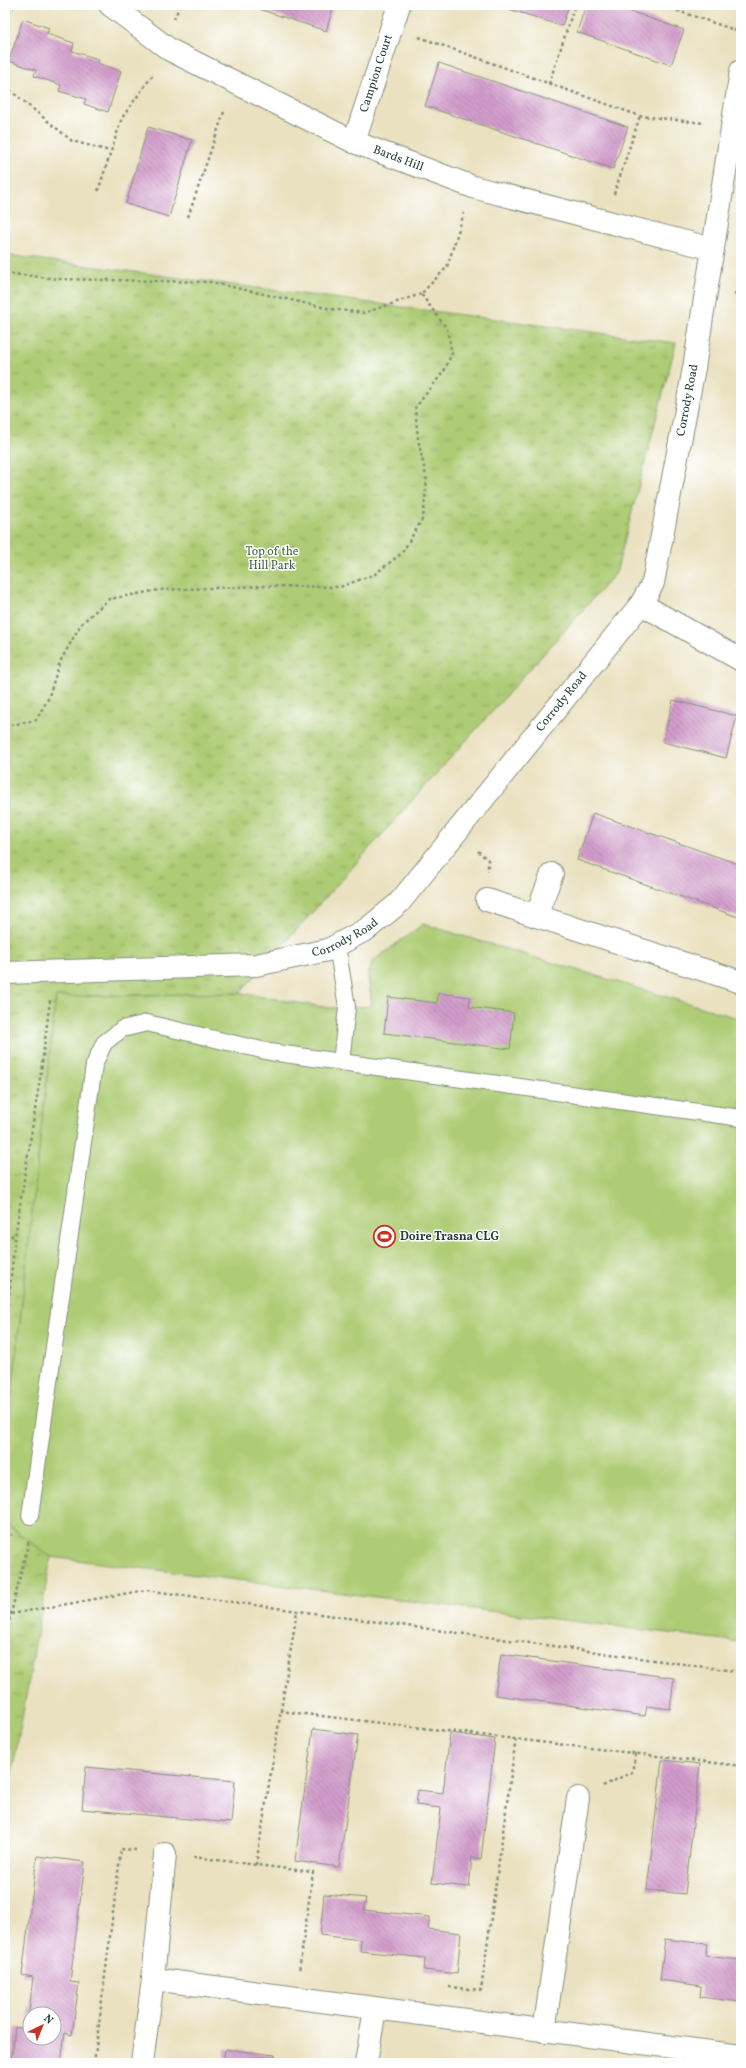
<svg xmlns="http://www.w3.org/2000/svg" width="746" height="2068" viewBox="0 0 746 2068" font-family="Vollkorn,serif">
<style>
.grass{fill:url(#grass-tufts);stroke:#668454}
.garden{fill:#aecc74;stroke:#668454}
.building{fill:url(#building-back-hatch);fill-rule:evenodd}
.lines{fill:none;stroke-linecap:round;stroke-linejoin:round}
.lane-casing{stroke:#848f7a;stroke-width:18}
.street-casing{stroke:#848f7a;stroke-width:24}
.path{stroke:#848f7a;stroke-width:2.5;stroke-dasharray:3 3;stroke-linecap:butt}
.lane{stroke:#fff;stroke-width:16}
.street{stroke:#fff;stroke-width:22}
.labels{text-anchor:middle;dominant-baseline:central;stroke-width:3;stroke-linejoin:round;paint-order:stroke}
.street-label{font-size:12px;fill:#1f3d34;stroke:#fff}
.park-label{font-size:12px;fill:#436144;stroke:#fff}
.poi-label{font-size:12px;font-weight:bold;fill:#1f3d34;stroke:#fff;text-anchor:start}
</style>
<defs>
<pattern id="grass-tufts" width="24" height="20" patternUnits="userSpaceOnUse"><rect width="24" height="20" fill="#aecc74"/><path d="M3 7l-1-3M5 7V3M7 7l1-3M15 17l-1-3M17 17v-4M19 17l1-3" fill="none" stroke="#8da760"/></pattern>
<pattern id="building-back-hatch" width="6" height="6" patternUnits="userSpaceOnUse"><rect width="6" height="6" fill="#d29ccb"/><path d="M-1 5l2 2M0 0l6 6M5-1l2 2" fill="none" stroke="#aa80a6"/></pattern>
</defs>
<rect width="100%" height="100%" fill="#fff"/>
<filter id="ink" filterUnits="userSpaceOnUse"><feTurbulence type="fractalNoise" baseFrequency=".025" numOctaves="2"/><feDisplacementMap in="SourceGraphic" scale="8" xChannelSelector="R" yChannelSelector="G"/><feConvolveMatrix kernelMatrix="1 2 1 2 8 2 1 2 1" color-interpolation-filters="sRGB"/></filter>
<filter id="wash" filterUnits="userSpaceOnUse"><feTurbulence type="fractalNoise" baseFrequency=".012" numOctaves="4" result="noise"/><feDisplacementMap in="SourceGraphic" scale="16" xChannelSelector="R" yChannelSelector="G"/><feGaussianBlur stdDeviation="0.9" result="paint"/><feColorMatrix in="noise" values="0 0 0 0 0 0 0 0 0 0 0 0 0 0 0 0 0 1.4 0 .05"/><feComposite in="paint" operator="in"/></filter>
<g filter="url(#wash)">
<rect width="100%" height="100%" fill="#eae1c0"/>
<path class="grass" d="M5,255l671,88 -60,230 -376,420 -184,4 -51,459z
M5,1523l46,34 -46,256z"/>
<path class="garden" d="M423,924l318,95v623l-690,-85 -46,-34v-67l51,-459 184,-4 89,15 43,-2 -4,-29 4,-15z"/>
<g id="blocks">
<path class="building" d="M247,5h87l-8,26z
M497,5h72l-7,21z
M586,5h26l72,25 -13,35 -94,-33z
M23,19l26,9 -2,6 27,9 -2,8 26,8 -1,4 24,8 -13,41 -24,-8 2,-5 -27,-8 2,-6 -27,-9 2,-6 -27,-9z
M439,63l189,64 -15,42 -188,-63z
M148,127l44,13 -23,77 -43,-13z
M673,700l64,16 -11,42 -63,-16z
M593,813l148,52v53l-164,-58z
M438,993l32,4 -1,10 45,6 -4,36 -126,-16 4,-36 49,6z
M501,1654l173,24 -4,31 -23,-3 -2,10 -150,-21z
M313,1729l45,6 -19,132 -44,-6z
M450,1733l45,6 -14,120 -9,-2 -3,30 -37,-4 9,-75 -25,-3 2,-15 25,3z
M662,1760l38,4 -15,130 -38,-4z
M86,1767l149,14 -4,42 -149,-14z
M37,1856l48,6 -15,120 9,1 -7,52 -7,-2 -4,30h-50l4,-36 12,2 6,-52 -11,-2zM30,2014h24v24h-24z
M324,1894l42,4 -2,12 66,7 -2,12 33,4 -4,41 -33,-4 1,-12 -65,-7 1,-11 -41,-5z
M665,1939l42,5 -2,12 36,4v42l-41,-5 1,-11 -41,-6z
M225,2049l50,6 -1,8h-51z"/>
</g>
</g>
<g filter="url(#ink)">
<use href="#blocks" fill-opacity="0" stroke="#848f7a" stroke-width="1"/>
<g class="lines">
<defs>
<path id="lane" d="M337,946l10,61 -6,56
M30,1516l64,-451 10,-22 18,-14 25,-6 123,29 471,66"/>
<g id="street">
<path id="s1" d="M110,5l60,45 184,92 119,45 240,62"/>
<path id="s2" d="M354,142l45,-137"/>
<path d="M641,604l100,56"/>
<path d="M487,900l254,82"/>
<path d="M536,916l16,-42"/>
<path id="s3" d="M5,973l251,-8 72,-15 39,-21 32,-26 242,-299 12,-21 41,-215 47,-297"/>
<path d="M153,1979l588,77"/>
<path d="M544,2031l34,-233"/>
<path d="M142,2063l11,-84 12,-125"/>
<path d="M366,2063l9,-54"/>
</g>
</defs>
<use href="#lane" class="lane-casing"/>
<use href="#street" class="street-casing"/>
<path class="path" d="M660,5l81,27
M5,17l10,-12
M174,19l6,-14
M419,37l221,79 64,7
M549,84l26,-79
M5,86l67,55 38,10
M98,191l24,-73 32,-45
M614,194l26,-78
M188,217l37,-108
M5,273l53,6 152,3 121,27 33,4 57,-19
M734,293l7,2
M5,726l31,-6 12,-21 12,-37 21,-38 28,-25 50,-9 105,-4 76,1 35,-13 27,-21 21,-35 4,-37 -9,-42 -3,-31 29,-37 8,-18 -5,-24 -26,-35 26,-27 17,-54
M478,851l10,9v11
M5,1233l10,4
M5,1336l10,-99 26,-165 9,-72
M5,1533l7,2
M11,1614l135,-24 595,82
M5,1638l24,-98
M280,1711l461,55
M603,1786l29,-14 4,-19
M193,1857l120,15 -14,99
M256,1865l41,-254
M449,1987l32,3 35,-252
M94,2063l27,-214 15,1"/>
<use href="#lane" class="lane"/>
<use href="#street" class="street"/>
</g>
</g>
<defs>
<symbol id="stadium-ring" viewBox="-11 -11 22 22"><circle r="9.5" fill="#fff" stroke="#c8321e" stroke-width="1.5"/><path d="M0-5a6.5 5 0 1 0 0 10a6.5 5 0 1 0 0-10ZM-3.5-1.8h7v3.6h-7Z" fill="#c8321e"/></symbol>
</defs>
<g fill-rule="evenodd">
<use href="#stadium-ring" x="372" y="1224" width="25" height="25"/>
</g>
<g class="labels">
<g class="street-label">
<text stroke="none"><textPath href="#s2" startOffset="72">Campion Court</textPath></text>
<text stroke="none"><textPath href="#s1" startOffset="328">Bards Hill</textPath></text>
<text stroke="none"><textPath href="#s3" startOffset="1005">Corrody Road</textPath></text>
<text stroke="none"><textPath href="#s3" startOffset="669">Corrody Road</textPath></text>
<text stroke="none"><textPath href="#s3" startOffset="345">Corrody Road</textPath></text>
</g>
<g class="park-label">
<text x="272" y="552">Top of the<tspan x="272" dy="14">Hill Park</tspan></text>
</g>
<g class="poi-label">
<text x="400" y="1237">Doire Trasna CLG</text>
</g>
</g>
<rect width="746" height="2068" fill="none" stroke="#fff" stroke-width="20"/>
<g transform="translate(42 2026) rotate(43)"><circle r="19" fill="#ffffff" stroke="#a5b1ae"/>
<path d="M0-3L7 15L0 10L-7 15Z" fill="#c8321e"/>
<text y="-6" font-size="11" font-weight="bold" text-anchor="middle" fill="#1f3d34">N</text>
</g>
</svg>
